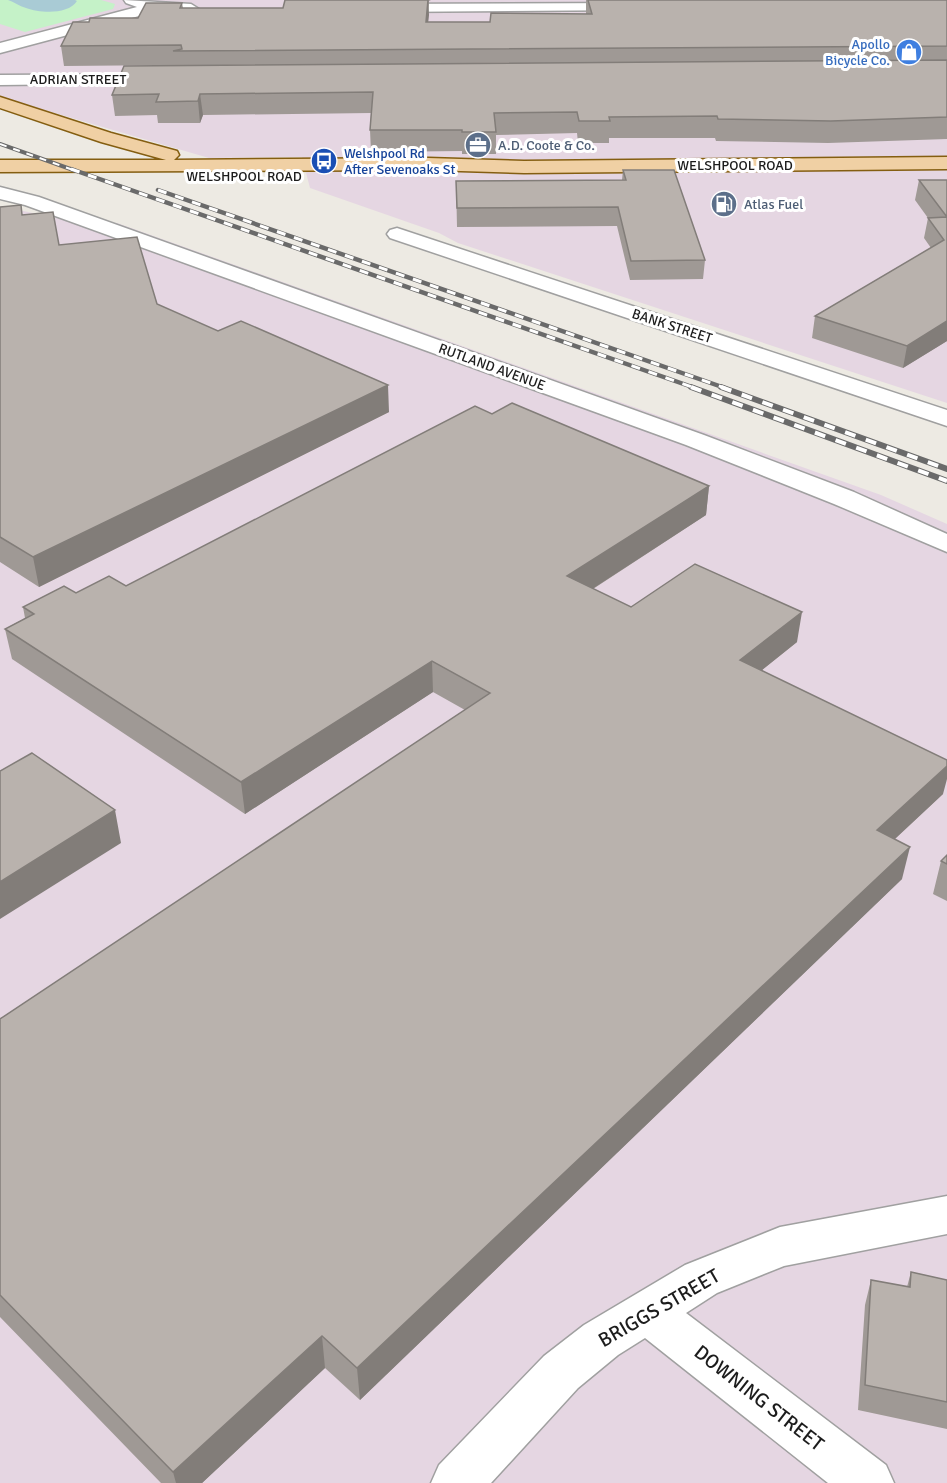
<svg xmlns="http://www.w3.org/2000/svg" width="947" height="1483" viewBox="0 0 947 1483" font-family="Signika,sans-serif">
<style>
.industrial{fill:#e5d6e2}
.park{fill:#c5f2c8}
.water{fill:#a9cbd5}
.lines{fill:none;stroke-linecap:round;stroke-linejoin:round}
.minor-casing{stroke:#a0a0a0;stroke-width:3}
.major-casing{stroke:#845e11;stroke-width:3}
.minor{fill:#fff;fill-rule:evenodd}
.major{fill:#f0d0a4;fill-rule:evenodd}
.rail-far2-casing{stroke:#6a6a6a;stroke-width:4}
.rail-far1-casing{stroke:#6a6a6a;stroke-width:4.5}
.rail-casing{stroke:#6a6a6a;stroke-width:6}
.rail-far2{stroke:#fff;stroke-width:2;stroke-dasharray:7;stroke-linecap:butt}
.rail-far1{stroke:#fff;stroke-width:3;stroke-dasharray:9;stroke-linecap:butt}
.rail{stroke:#fff;stroke-width:4;stroke-dasharray:11;stroke-linecap:butt}
.wall{fill:#9f9995}
.shaded-wall{fill:#827d79}
.building{fill:#b9b2ad;stroke:#827d79;stroke-width:1.5}
.labels{text-anchor:middle;dominant-baseline:central;stroke-width:6;stroke-linejoin:round;paint-order:stroke}
.far-shop-label{font-size:14px;fill:#366cbe;stroke:#fff;text-anchor:end}
.far-street-label{font-size:14px;fill:#1c1c1c;stroke:#fff}
.far-service-label{font-size:14px;fill:#4e5e75;stroke:#fff;text-anchor:start}
.far-transit-label{font-size:14px;fill:#164399;stroke:#fff;text-anchor:start}
.near-street-label{font-size:20px;fill:#1c1c1c;stroke:#fff}
</style>
<rect width="100%" height="100%" fill="#edeae3"/>
<path class="industrial" d="M0,0h947v403l-489,-160 -19,-10 -129,-45 -8,-31 -93,1 -209,-61z
M0,206l75,16 42,1 764,272 66,29v959h-947z"/>
<path class="park" d="M0,0h101l14,4 -2,5 -88,23 -25,-8z"/>
<path class="water" d="M8,0h67l2,1c-9,14 -37,12 -51,7 -7,-2 -12,-6 -18,-8z"/>
<g class="lines">
<defs>
<path id="minor" d="M124,0l67,4 8,5 -8,5 -37,-2 -154,41v-10l137,-36 -11,-4z
M632,3l7,4 -2,3 -254,2 -7,-4 7,-4z
M162,74l6,1 2,4 -2,4 -168,2v-10z
M0,187l39,10 665,238 150,57 93,42v18l-113,-48 -148,-59 -661,-240 -25,-6z
M397,228l550,182v16l-557,-188 -3,-4 3,-4z
M947,1196v38l-163,32 -67,27 -31,20 200,152 8,18h-66l-183,-145 -27,17 -40,33 -87,95h-60l8,-18 105,-109 40,-31 101,-60 95,-38z"/>
<path id="major" d="M0,97l111,36 66,18 2,4 -5,5 254,-2 96,3 423,-4v12l-423,4 -96,-3 -428,2v-12h166l-65,-18 -101,-34z"/>
</defs>
<use href="#minor" class="minor-casing"/>
<use href="#major" class="major-casing"/>
<use href="#minor" class="minor"/>
<use href="#major" class="major"/>
<defs>
<path id="rail-far2" d="M0,144l76,27"/>
<path id="rail-far1" d="M71,169l624,219
M158,190l567,198"/>
<path id="rail" d="M691,387l256,94
M721,387l226,82"/>
</defs>
<use href="#rail-far2" class="rail-far2-casing"/>
<use href="#rail-far1" class="rail-far1-casing"/>
<use href="#rail" class="rail-casing"/>
<use href="#rail-far2" class="rail-far2"/>
<use href="#rail-far1" class="rail-far1"/>
<use href="#rail" class="rail"/>
</g>
<path class="wall" d="M285,0h146l-2,1 -1,21h62l96,-8v-14h-4h365v139l-119,4 -112,-2 -1,-3h-106v5h-31l-1,-10 -81,2v19h-34v-3l-91,1 -1,-22 1,-17 -168,2 -3,8h-42l-1,-8 -42,1 -3,-21 62,-30 -110,1 -3,-20 28,-24 49,-4 44,-15 1,5h100z
M623,170l82,90 -2,19 -73,1 -13,-54 -160,1 -1,-46 166,-1z
M919,180h28v161l-44,27 -91,-30 3,-22 116,-68 -7,-10 4,-20 -13,-18z
M0,207l22,8 37,30 98,59 232,108 -350,175 -39,-25z
M492,414l217,72 -3,29 -113,74 38,18 166,35 -35,28 181,124 -48,45 7,40 -542,521 -35,-32 -123,115h-41l-161,-166v-298l465,-309 -32,-18 -188,122 -233,-155 -7,-30 20,-11 -2,-11 53,-14 50,-7z
M947,855v46l-14,-7 8,-33z
M911,1272l36,8v149l-89,-19 7,-105 6,-25 36,7z"/>
<path class="shaded-wall" d="M428,0l1,15 -3,26v-19z
M200,94l3,21 -3,8 -2,-22z
M947,321v20l-44,27 4,-22z
M388,385l1,27 -350,175 -6,-30z
M709,486l-3,29 -140,91 1,-30z
M802,612l-5,30 -61,49 4,-31z
M432,661l1,31 -188,122 -4,-32z
M947,766v13l-4,15 -73,68 7,-32z
M115,810l6,33 -121,76v-37z
M910,847l-8,32 -542,521 -3,-32z
M322,1336l3,32 -123,115h-26l-3,-11z"/>
<path class="building" d="M285,0h143l-2,22h64l1,-9 101,1 -4,-14h359v46l-774,5 9,-2 -1,-4 -120,1 12,-24h16l1,-4h48l8,-15h36l-2,5h103z
M947,60v57l-116,4 -113,-2 -1,-3 -108,1 1,4h-31l-2,-9 -83,1 2,19h-34v-2h-92l3,-38 -173,2 -2,7 -42,1 3,-8 -47,1 12,-29z
M623,170h51l31,90 -74,1 -13,-54 -161,1 -1,-27 170,-1z
M919,180h28v141l-40,25 -92,-30 129,-76 -16,-22 19,-1z
M21,205l1,10 31,-3 6,33 78,-8 20,67 61,27 23,-10 147,64 -355,172 -33,-20v-330z
M512,403l197,83 -142,90 64,31 64,-43 107,48 -62,48 207,100v6l-70,64 33,17 -553,521 -35,-32 -149,136 -173,-177v-276l490,-326 -58,-32 -191,121 -236,-153 29,-15 -11,-7 41,-21 12,7 33,-17 17,10 349,-180 17,8z
M32,753l83,57 -115,72v-111z
M947,855v9l-6,-3z
M911,1272l36,8v122l-82,-17 6,-105 39,7z"/>
<defs>
<symbol id="shop-disc" viewBox="-11 -11 22 22"><circle r="9.5" fill="#3f7fe0" stroke="#fff"/><path d="M-5-2.5h2.3a2.7 3.5 0 0 1 5.4 0H5L5.5 6h-11ZM-1.5-2.5h3a1.5 2.3 0 0 0-3 0Z" fill="#fff"/></symbol>
<symbol id="office-disc" viewBox="-11 -11 22 22"><circle r="9.5" fill="#5c6f8a" stroke="#fff"/><path d="M-6-3h4V-5.5h4V-3h4V5H-6ZM-1-4.5V-3h2v-1.5ZM-6 0V1H6V0Z" fill="#fff"/></symbol>
<symbol id="bus-disc" viewBox="-11 -11 22 22"><circle r="9.5" fill="#1a4fb4" stroke="#fff"/><path d="M-5-6H5V4H4V6H2V4H-2V6H-4V4H-5ZM-3.5-4V0h7V-4ZM-3.5 1.2v1.5H-2V1.2ZM2 1.2v1.5H3.5V1.2Z" fill="#fff"/></symbol>
<symbol id="fuel-disc" viewBox="-11 -11 22 22"><circle r="9.5" fill="#5c6f8a" stroke="#fff"/><path d="M-5.5-6h7V0h2V4h1.3V-2.5L3-4.5l.8-.8L6-3V5H2.5V1h-1V6h-7ZM-4.2-4.7v3.2H.2V-4.7Z" fill="#fff"/></symbol>
</defs>
<g fill-rule="evenodd">
<use href="#shop-disc" x="894" y="37" width="30" height="30"/>
<use href="#office-disc" x="463" y="130" width="30" height="30"/>
<use href="#bus-disc" x="309" y="146" width="30" height="30"/>
<use href="#fuel-disc" x="709" y="189" width="30" height="30"/>
</g>
<g class="labels">
<g class="far-shop-label">
<text x="890" y="44">Apollo<tspan x="890" dy="16">Bicycle Co.</tspan></text>
</g>
<g class="far-street-label">
<text x="78" y="79">ADRIAN STREET</text>
<text x="735" y="165">WELSHPOOL ROAD</text>
<text x="244" y="176">WELSHPOOL ROAD</text>
<text transform="translate(672 326) rotate(18)">BANK STREET</text>
<text transform="translate(492 367) rotate(20)">RUTLAND AVENUE</text>
</g>
<g class="far-service-label">
<text x="498" y="145">A.D. Coote &amp; Co.</text>
<text x="744" y="204">Atlas Fuel</text>
</g>
<g class="far-transit-label">
<text x="344" y="153">Welshpool Rd<tspan x="344" dy="16">After Sevenoaks St</tspan></text>
</g>
<g class="near-street-label">
<text transform="translate(659 1308) rotate(-30)">BRIGGS STREET</text>
<text transform="translate(759 1398) rotate(38)">DOWNING STREET</text>
</g>
</g>
</svg>
